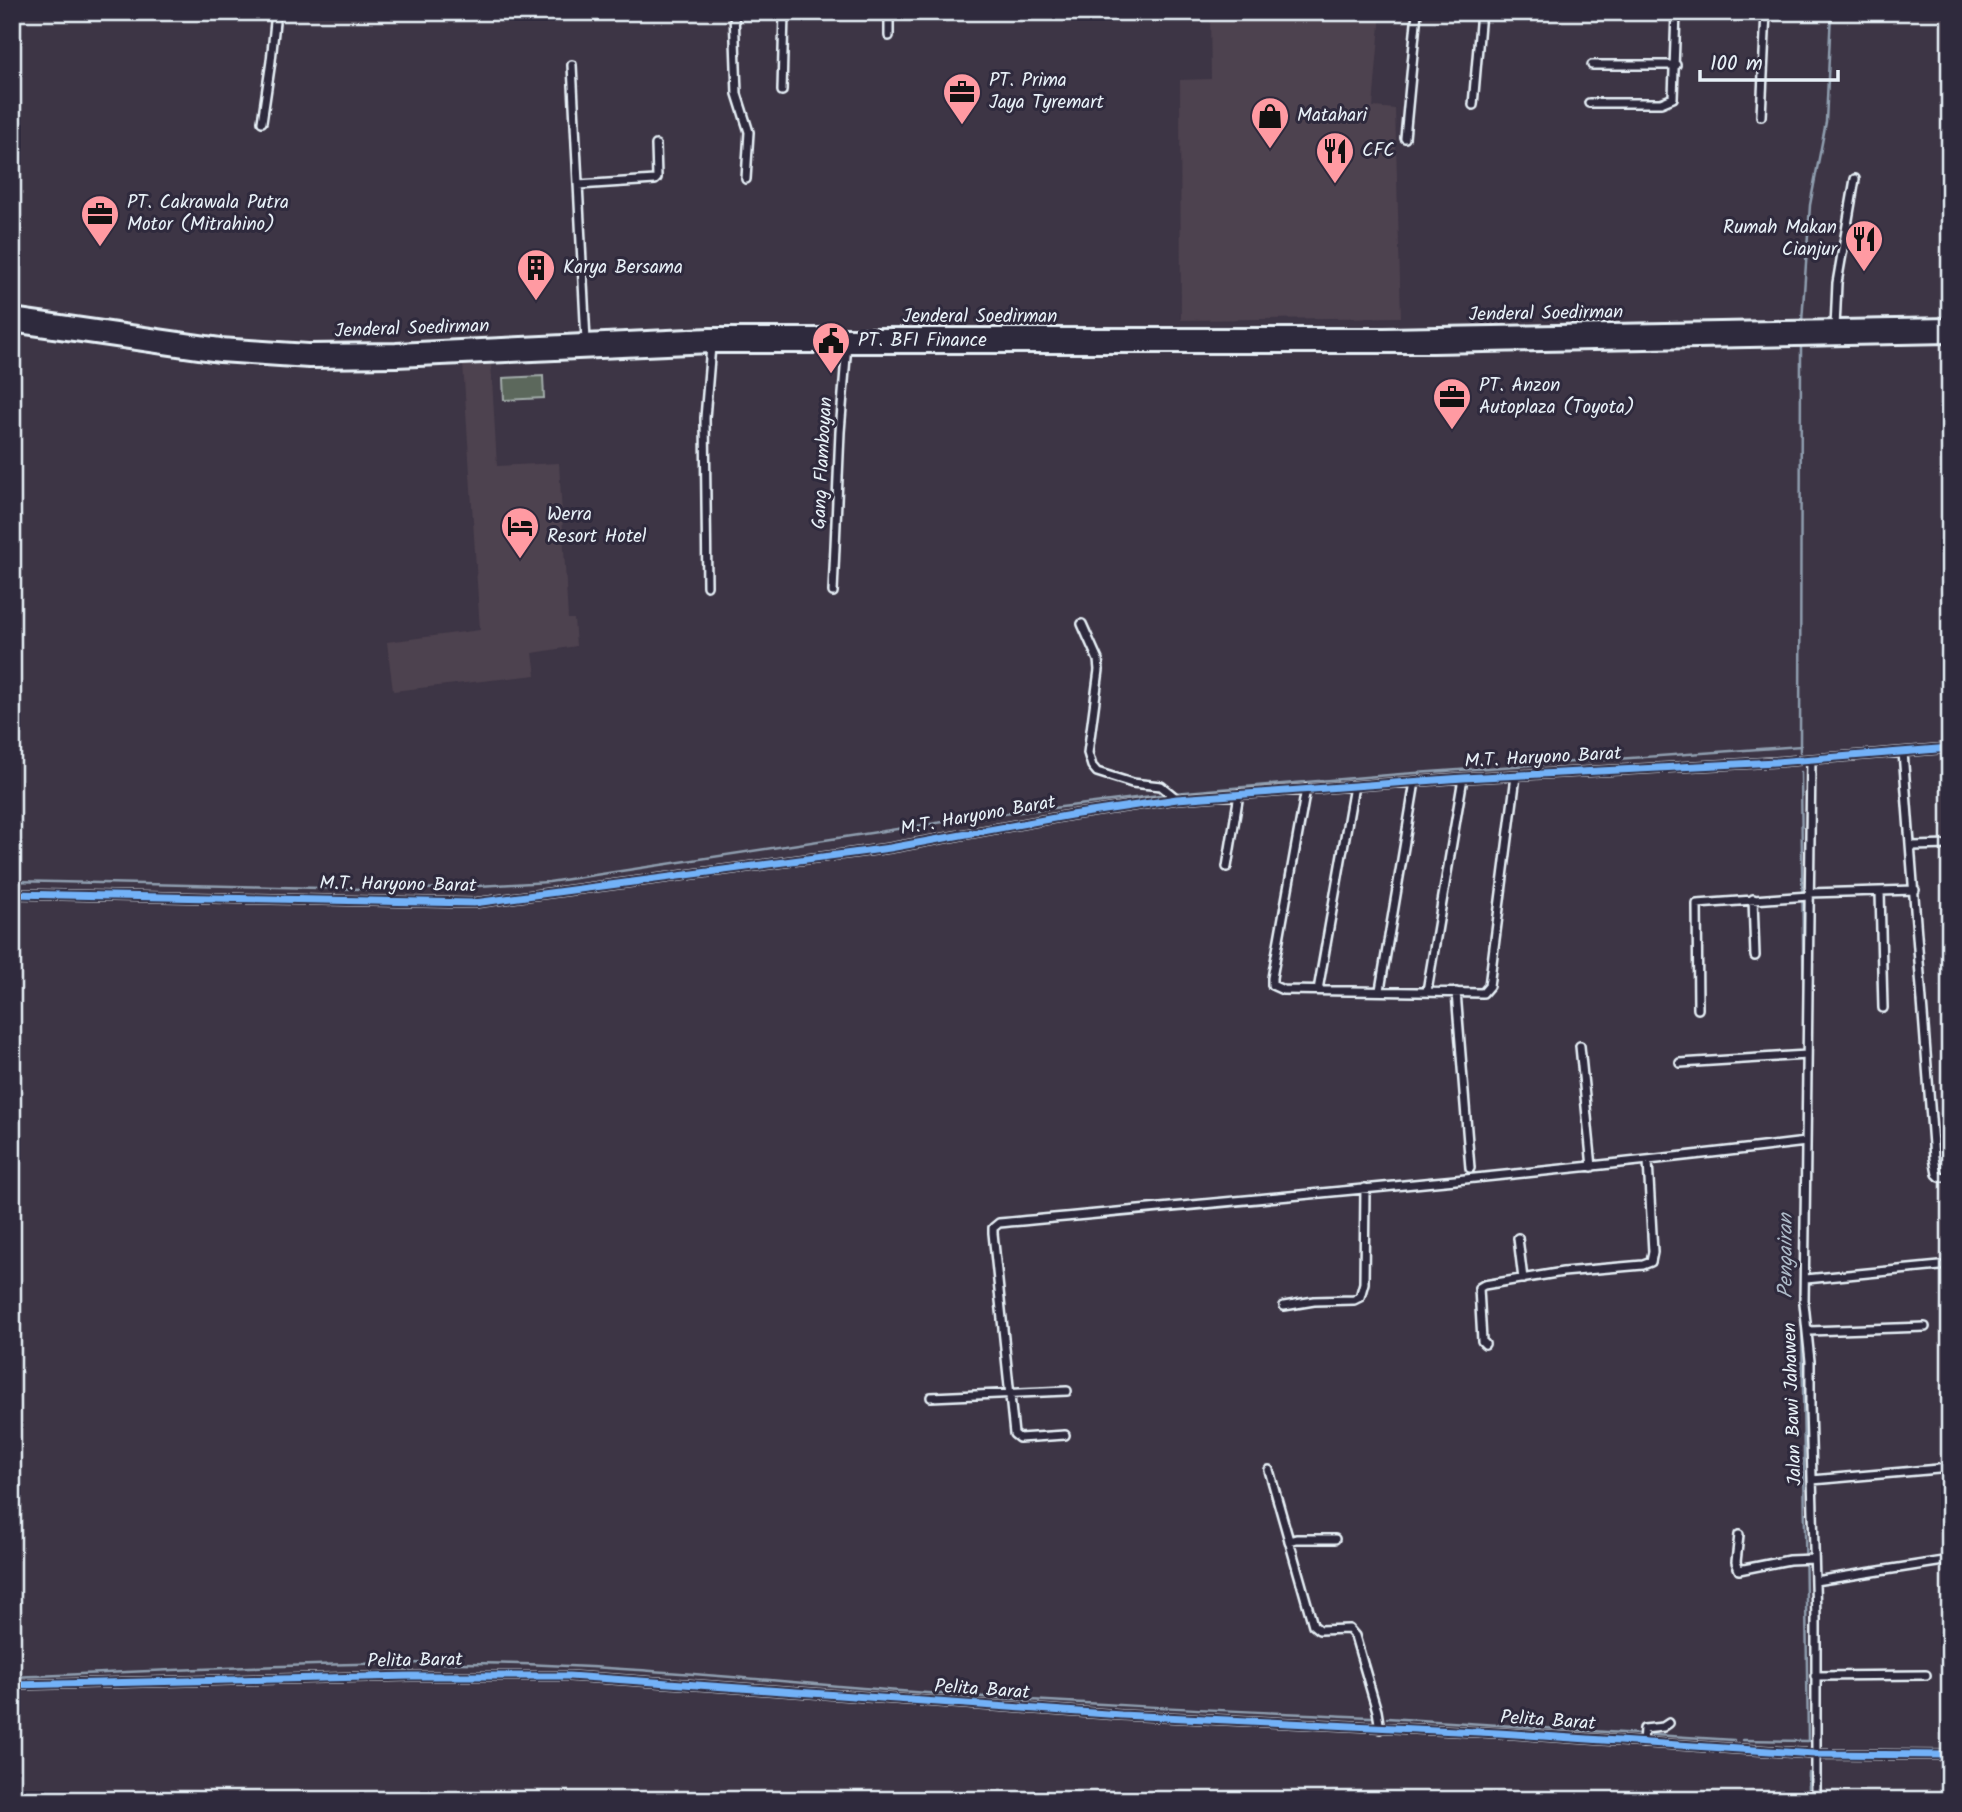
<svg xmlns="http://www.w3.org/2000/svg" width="1962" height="1812" viewBox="0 0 1962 1812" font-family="Kalam,sans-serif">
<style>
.built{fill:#4e424f}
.green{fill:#5b675c;stroke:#a2acaa;stroke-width:2}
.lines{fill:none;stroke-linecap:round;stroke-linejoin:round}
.stream{stroke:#8f9eaf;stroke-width:2.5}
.minor-casing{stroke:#e8f1f8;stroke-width:12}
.trunk-casing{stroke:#e8f1f8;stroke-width:18}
.minor{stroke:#2f2a3d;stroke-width:7}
.trunk{stroke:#2f2a3d;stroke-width:12}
.cycleway-casing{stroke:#2f2a3d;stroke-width:11}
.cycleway{stroke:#73b2f8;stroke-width:7}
.labels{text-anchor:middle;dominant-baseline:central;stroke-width:6;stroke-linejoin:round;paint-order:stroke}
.poi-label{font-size:19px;fill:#e8f1f8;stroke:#2f2a3d;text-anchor:start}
.street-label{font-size:19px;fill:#e8f1f8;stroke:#2f2a3d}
.water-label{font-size:21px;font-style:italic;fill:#acb9c7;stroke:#2f2a3d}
</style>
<rect width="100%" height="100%" fill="#3d3545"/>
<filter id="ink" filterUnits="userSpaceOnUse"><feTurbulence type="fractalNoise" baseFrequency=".0143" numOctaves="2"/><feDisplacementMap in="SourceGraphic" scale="14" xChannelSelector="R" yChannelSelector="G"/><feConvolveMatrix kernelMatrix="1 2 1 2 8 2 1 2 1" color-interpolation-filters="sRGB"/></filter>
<g filter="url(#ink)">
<path class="built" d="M1210,12h171l-8,95 22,2 6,208 -220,3 -1,-240 31,-1z
M491,362l6,104 62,-3 9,156h6l2,27 -43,7 3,22 -143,16 -6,-49 93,-12 -17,-267z"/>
<path class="green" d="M543,376l1,22 -40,2 -1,-22z"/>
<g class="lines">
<path class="stream" d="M1802,322l8,-117 16,-83 5,-110
M1800,752l1,-408
M1801,772l3,259
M1174,793l227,-19 400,-28
M12,881l394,9 143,-8 414,-63 205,-25
M12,1677c146,-6 292,-14 438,-14 150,0 300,16 450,28 157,12 314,19 471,26
M1387,1718l347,22
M1743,1740l65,1 -6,-424
M1809,1800v-27"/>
<defs>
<path id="minor" d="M734,12l3,82 12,38 -3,47
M889,12v24
M572,65l14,276
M1592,65h84
M782,91l2,-79
M1589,103h72l12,-5 3,-86
M1473,105l8,-93
M1761,116l5,-104
M262,122l9,-61 5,-49
M1405,138l12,-126
M578,185l77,-5 2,-2 -1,-33
M1835,328l2,-45 18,-104
M1947,441l3,-78
M707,586l-2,-168 6,-72
M833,592l7,-160 7,-88
M1082,624l16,36 1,10 -11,83 4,13 5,6 35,11 29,3 16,13
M1903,752l31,406 3,16 3,3h10
M1811,760l-7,543 6,58v46l6,211v182
M1306,789l-34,189v7l11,5 200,3 6,-7 27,-210
M1912,846l38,-1
M1227,867l12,-73
M1880,892l3,116
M1809,893l106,-3
M12,894l462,9 416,-55 181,-33 106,-16 286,-21 313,-16 174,-14
M1753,899l2,57
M1318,990l36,-204
M1380,990l35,-208
M1427,991l36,-213
M1456,992l14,176
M1698,1009l-1,-105 112,-8
M1580,1046l12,121
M1680,1063l127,-8
M1518,1238l5,41
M1806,1279l134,-13
M1284,1306l30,-5 40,-1 6,-3 4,-14 1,-95
M1809,1331l116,-4
M1485,1344l-3,-3 -3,-53 5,-3 79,-13 80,-7 8,-3 2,-10 -5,-91
M931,1397l136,-6
M1065,1435l-46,3 -5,-4 -21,-201v-5l6,-5c269,-25 539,-49 807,-81
M1269,1470l44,155 6,5 30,-1 6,7 22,75 3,18
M1812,1480l138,-12
M1739,1535l-3,27 3,8 50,-10 25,-1
M1289,1541l7,-2h39
M1815,1581l135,-21
M1815,1676l111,-1
M12,1685l399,-9h158l552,39 378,18 315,21 136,1
M1643,1743l1,-14 19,-2 6,-4"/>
<path id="trunk" d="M12,315l208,30 88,6 88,-1 314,-15h674l566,-10
M12,325l208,30 89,6 87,-1 315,-14h722l517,-10"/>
</defs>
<use href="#minor" class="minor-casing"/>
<use href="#trunk" class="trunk-casing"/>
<use href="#minor" class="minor"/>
<use href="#trunk" class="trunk"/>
<defs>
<path id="cycleway" d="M12,894l462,9 416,-55 181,-33 106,-16 286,-21 313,-16 174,-14
M12,1685l399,-9h158l552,39 378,18 315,21 136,1"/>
</defs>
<use href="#cycleway" class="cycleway-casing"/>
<use href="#cycleway" class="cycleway"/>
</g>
</g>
<defs>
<symbol id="office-pin" viewBox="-11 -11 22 30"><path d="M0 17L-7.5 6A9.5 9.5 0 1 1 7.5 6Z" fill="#ff9aa2" stroke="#2f2a3d"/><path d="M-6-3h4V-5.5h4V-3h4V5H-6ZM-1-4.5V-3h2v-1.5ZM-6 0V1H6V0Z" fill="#111"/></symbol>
<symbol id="shop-pin" viewBox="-11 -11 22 30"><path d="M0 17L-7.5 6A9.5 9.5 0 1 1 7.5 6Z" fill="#ff9aa2" stroke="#2f2a3d"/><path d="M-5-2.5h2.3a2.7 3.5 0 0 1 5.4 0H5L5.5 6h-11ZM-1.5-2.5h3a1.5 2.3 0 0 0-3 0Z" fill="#111"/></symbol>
<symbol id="restaurant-pin" viewBox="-11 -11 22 30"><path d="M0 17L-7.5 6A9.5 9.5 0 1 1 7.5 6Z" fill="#ff9aa2" stroke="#2f2a3d"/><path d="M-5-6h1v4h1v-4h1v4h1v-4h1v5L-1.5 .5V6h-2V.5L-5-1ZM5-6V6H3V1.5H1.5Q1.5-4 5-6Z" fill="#111"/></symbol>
<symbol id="building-pin" viewBox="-11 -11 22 30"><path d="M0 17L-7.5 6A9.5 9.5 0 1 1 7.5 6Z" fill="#ff9aa2" stroke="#2f2a3d"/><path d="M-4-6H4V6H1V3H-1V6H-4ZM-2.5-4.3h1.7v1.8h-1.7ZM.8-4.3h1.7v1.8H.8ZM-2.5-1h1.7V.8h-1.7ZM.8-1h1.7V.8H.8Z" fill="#111"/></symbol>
<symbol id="civic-pin" viewBox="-11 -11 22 30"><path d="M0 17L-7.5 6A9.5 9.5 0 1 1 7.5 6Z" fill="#ff9aa2" stroke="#2f2a3d"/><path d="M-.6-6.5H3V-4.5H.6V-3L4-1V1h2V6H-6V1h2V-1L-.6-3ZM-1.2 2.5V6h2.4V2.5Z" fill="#111"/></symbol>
<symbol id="hotel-pin" viewBox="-11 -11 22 30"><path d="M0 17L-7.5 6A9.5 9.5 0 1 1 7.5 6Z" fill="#ff9aa2" stroke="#2f2a3d"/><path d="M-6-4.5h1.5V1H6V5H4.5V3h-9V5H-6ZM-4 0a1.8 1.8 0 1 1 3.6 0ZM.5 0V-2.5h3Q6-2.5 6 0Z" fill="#111"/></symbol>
</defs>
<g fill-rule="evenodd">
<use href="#office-pin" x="940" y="70" width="44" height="60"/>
<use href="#shop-pin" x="1248" y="94" width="44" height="60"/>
<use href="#restaurant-pin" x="1313" y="129" width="44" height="60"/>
<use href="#office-pin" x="78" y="192" width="44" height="60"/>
<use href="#restaurant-pin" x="1842" y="217" width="44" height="60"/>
<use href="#building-pin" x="514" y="246" width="44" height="60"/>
<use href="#civic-pin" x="809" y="319" width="44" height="60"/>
<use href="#office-pin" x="1430" y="375" width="44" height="60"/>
<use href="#hotel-pin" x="498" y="504" width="44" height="60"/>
</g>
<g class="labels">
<g class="poi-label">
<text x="989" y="81">PT. Prima<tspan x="989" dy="22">Jaya Tyremart</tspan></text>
<text x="1297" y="116">Matahari</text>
<text x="1362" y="151">CFC</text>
<text x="127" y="203">PT. Cakrawala Putra<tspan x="127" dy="22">Motor (Mitrahino)</tspan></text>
<text x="1837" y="228" text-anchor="end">Rumah Makan<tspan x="1837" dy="22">Cianjur</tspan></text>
<text x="563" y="268">Karya Bersama</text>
<text x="858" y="341">PT. BFI Finance</text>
<text x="1479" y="386">PT. Anzon<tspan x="1479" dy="22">Autoplaza (Toyota)</tspan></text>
<text x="547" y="515">Werra<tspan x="547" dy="22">Resort Hotel</tspan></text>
</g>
<g class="street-label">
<text transform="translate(1546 314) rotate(-1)">Jenderal Soedirman</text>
<text x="980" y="317">Jenderal Soedirman</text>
<text transform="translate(412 329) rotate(-2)">Jenderal Soedirman</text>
<text transform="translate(823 463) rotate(-87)">Gang Flamboyan</text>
<text transform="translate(1543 758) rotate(-3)">M.T. Haryono Barat</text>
<text transform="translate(978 816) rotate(-10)">M.T. Haryono Barat</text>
<text transform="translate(398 885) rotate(1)">M.T. Haryono Barat</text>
<text transform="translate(1793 1404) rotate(-92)">Jalan Bawi Jahawen</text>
<text transform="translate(415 1661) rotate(-1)">Pelita Barat</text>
<text transform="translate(982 1690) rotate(4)">Pelita Barat</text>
<text transform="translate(1548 1721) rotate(4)">Pelita Barat</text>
</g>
<g class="water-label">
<text transform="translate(1786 1256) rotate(-90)">Pengairan</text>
</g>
</g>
<rect width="1962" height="1812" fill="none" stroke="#2f2a3d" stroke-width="42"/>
<rect x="21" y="21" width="1920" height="1770" fill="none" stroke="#e8f1f8" stroke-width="2.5" filter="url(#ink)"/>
<path d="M1700 70v10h138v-10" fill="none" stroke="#e8f1f8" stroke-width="3.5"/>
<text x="1710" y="70" font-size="21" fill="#e8f1f8" stroke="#2f2a3d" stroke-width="5" paint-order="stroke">100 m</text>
</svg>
